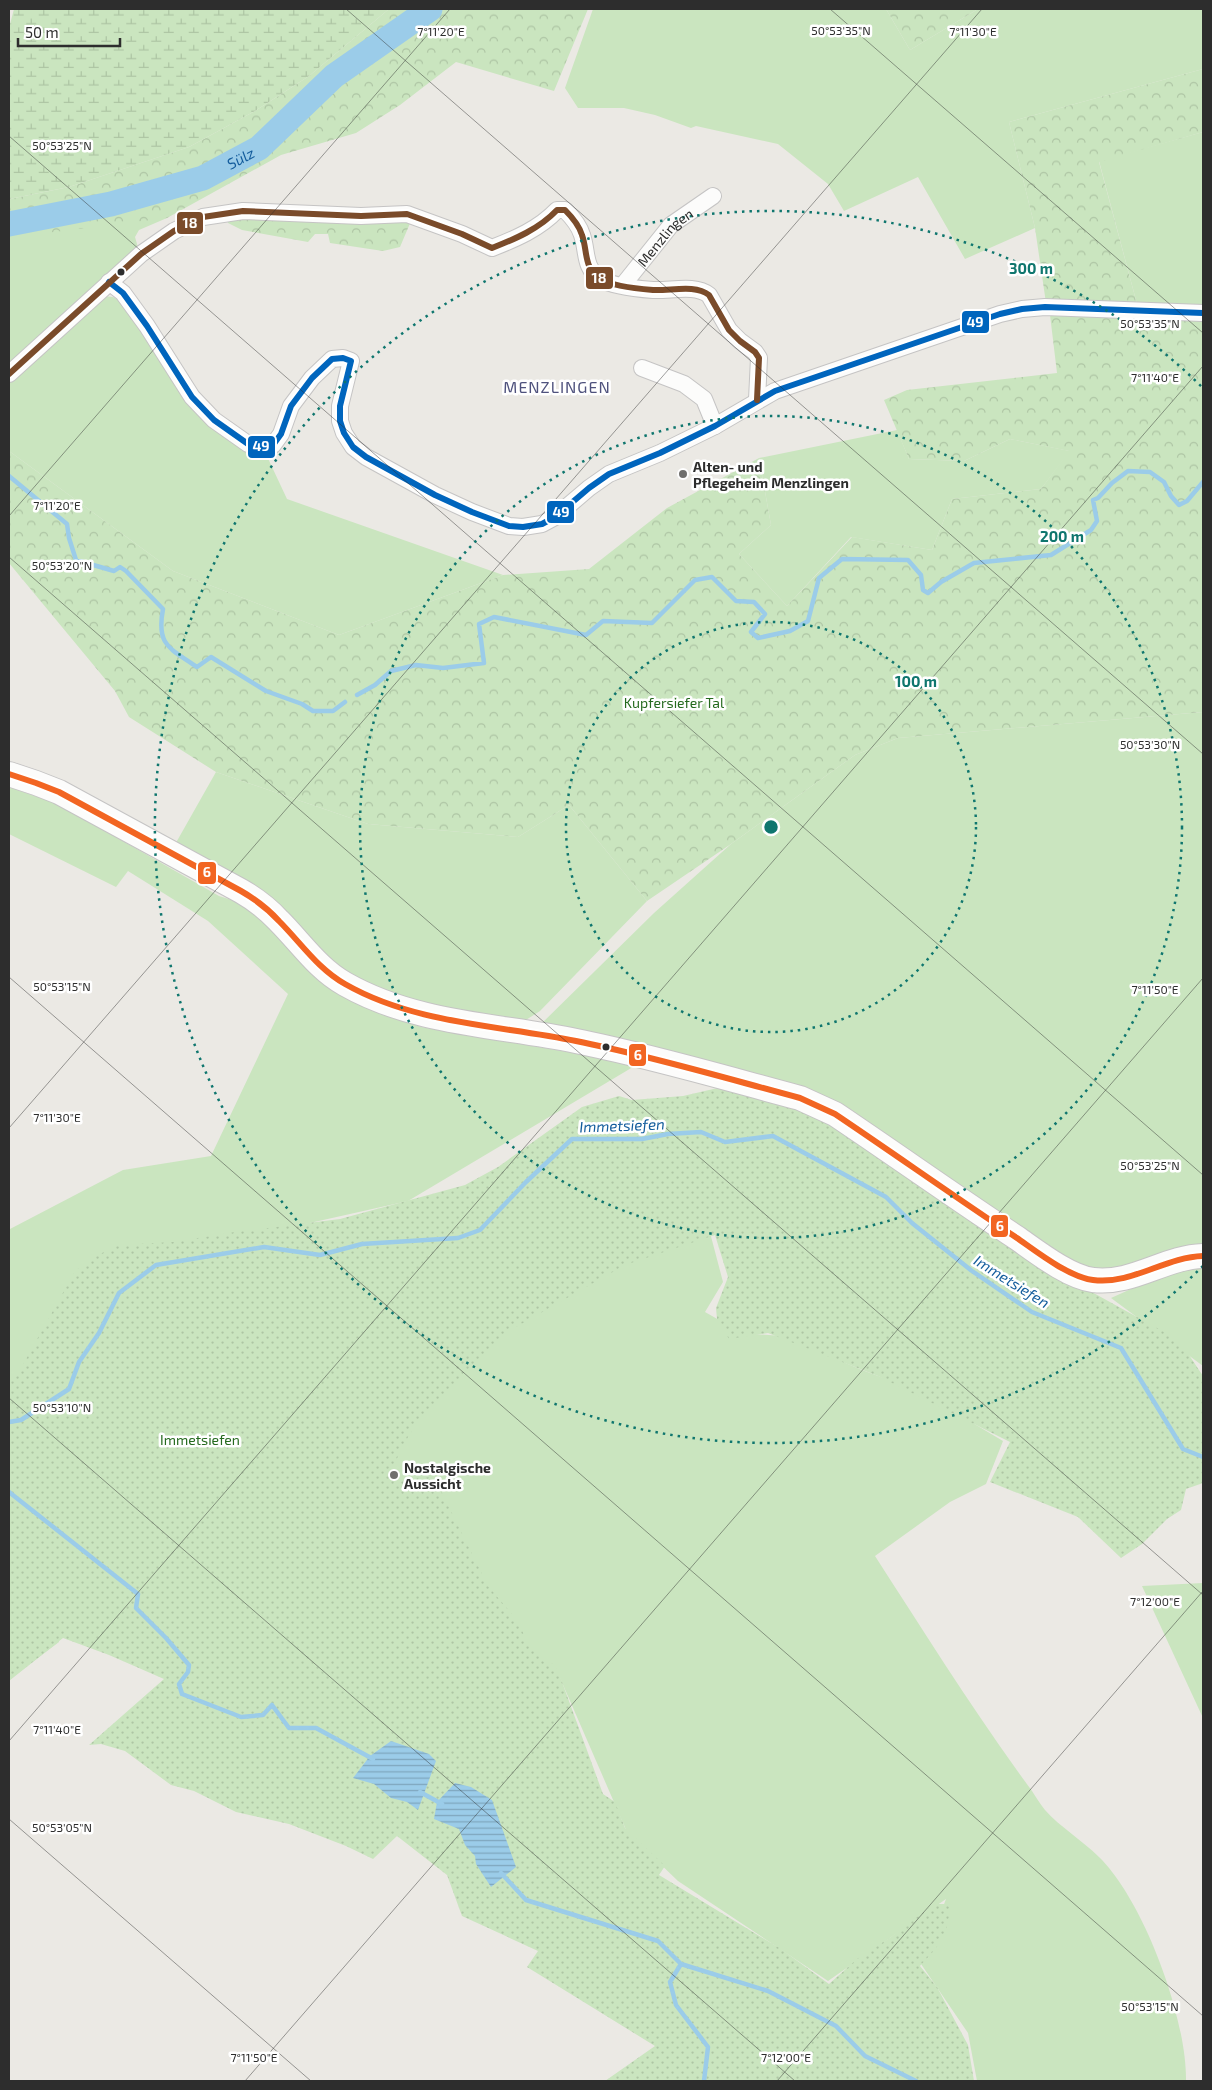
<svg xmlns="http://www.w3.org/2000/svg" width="1212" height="2090" viewBox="0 0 1212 2090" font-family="'Exo 2',sans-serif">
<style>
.grass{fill:#cae5bf}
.forest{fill:url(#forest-crowns)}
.wetland{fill:url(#wetland-marsh)}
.park{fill:url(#park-dots)}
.water{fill:url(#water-rules)}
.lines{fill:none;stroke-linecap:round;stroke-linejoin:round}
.stream{stroke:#9bcce9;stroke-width:4.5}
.river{stroke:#9bcce9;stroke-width:25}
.street-casing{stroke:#c5c4c4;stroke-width:18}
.secondary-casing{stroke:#c5c4c4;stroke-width:26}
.street{stroke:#fcfcfb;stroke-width:16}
.secondary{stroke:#fcfcfb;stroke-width:24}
.bus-1-casing{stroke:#fff;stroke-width:10}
.bus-2-casing{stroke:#fff;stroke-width:10}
.bus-3-casing{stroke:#fff;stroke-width:10}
.bus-1{stroke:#0065bd;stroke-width:6}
.bus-2{stroke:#7a4b2a;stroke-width:6}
.bus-3{stroke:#f26522;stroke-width:6}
.ticks{fill:none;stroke:#2d2d2d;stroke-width:1;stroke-opacity:0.45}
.ring{fill:none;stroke:#0f766e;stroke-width:2.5;stroke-dasharray:2.5 5}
.bus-dot{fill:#2d2d2d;stroke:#fff;stroke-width:2}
.poi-dot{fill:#706f6d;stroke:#fff;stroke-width:2}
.labels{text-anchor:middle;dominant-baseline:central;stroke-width:5;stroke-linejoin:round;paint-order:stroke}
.street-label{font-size:14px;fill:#2d2d2d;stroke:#fff}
.poi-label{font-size:14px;font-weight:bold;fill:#2d2d2d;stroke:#fff;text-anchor:start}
.park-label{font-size:14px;fill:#256a1e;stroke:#fff}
.water-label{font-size:15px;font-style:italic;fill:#135c9c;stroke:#fff}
.quarter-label{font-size:16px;letter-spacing:1px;fill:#4f527d;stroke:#fff}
.ticks-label{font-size:12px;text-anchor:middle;fill:#2d2d2d;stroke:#fff;stroke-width:5;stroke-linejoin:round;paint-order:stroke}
.centre{fill:#0f766e;stroke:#fff;stroke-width:2.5}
.ring-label{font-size:15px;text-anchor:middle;font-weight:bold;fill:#0f766e;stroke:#fff;stroke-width:5;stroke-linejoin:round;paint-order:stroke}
.line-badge{stroke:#fff;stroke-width:2}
.badge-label{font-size:14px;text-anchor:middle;font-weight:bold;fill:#fff}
</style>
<defs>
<pattern id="forest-crowns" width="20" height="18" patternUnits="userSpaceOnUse" patternTransform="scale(1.25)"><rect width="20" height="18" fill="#cae5bf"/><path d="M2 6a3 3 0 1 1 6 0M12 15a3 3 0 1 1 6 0" fill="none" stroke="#aec5a4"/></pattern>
<pattern id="wetland-marsh" width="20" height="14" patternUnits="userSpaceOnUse" patternTransform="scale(1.25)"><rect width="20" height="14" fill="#cae5bf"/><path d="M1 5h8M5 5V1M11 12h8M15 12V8" fill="none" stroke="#aec5a4"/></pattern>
<pattern id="park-dots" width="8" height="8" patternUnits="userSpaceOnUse" patternTransform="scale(1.25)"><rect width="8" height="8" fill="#cae5bf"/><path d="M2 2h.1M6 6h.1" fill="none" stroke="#aec5a4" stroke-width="1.8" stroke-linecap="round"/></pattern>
<pattern id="water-rules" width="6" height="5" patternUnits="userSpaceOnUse" patternTransform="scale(1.25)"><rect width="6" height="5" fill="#9bcce9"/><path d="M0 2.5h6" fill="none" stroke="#7fa6bd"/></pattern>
</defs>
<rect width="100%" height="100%" fill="#ebe9e4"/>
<path class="grass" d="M593,9h293l24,41 68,-41h225v60l-194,53 26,106 -70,31 -47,-82 -74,34 -16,-27 -50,-40 -82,-18 -5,2 -36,-13 -31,-7h-46l-13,-20z
M1203,132v174l-66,-2 -38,-143z
M159,202l8,16 -28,12 -4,7 4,14 -130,115v-132z
M103,296l10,1 7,4 74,106 71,45 22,47 216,76 -164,60 -166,-64 -164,-120v-70z
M897,430l12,29 55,2 46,-22 60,12 -29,38 -89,10 -20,51 -81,-13 -64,69 -48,-52 32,-29 -12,-67z
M1203,712v538l-61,16 -62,4 -192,-127 -351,-115 117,-115 77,-69 124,-89 43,-17z
M216,772l152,52 150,13 51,-32 78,96 -107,110 -22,14 -83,-16 -84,-30 -178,-131z
M9,787l49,17 161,92 39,12 121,104 42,15 217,37 -230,137 -125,28 -269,160h-5l1,-160 113,-59 88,-14 77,-162 -80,-73 -80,-50 -12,16 -107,-53z
M708,1225l15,57 -18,30 37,21 40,3 80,34 57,21 84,50 -17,43 -36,18 -75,54c51,79 101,159 157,235 4,6 8,13 13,19 15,17 37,30 54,47 45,44 88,161 87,224h-209l-9,-48 -47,-69 25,-65 -118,82 -150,-100 -51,-49 -70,-161 -231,10 -269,-99 2,60 -50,38v-257l502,-94 105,-64z
M1180,1267l23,1v98l-92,-68z
M1203,1583v135l-61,-132z"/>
<path class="forest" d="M389,9h199l-34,82 -98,-29 -56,43 -44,28 -75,22 -114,63 -121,15 -37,-9v-25l60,-12 120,-40 66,-36 54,-35z
M886,9h92l-68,41z
M1203,69v63l-104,30 38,142 -91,-1 -11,-75 -26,-106z
M227,217l184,4 -11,26 -17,4 -53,-8 -2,-9h-13l-7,8 -66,-12 -14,-7z
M1050,315l153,5v392l-305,26 -43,17 -124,89 -84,57 -78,-96 -51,32 -150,-13 -152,-52 -87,-55 -14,-26 -106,-128v-112l164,120 166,64 164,-60 86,-6 78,-61 92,-50 12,67 -32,29 48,52 65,-69 80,13 20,-51 89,-10 28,-38 -59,-12 -46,22 -55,-2 -25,-59 23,-10 150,-17z"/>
<path class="wetland" d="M14,9h375l-80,67 -54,35 -66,36 -120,40 -60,12v-171z"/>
<path class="park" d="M722,1087l87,22 252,166 105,58 21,19 16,24v107l-17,6 -5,21 -14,9 -25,25 -21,14 -43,-41 -88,-35 20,-40 -132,-66 -110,-43 -39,6 -12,-20 -1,-11 12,-31 -13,-42 -90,30 -109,62 -44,38 -44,46 -19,24 -21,41 9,3 37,-2 54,109 30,35 8,19 18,22 9,2 5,7 45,123 12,8 10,26 40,38 -6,9 122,74 48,35 28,-25 34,-22 43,-33h12l4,4c-3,30 -10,36 -30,58l17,21 31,58 6,36h-369l50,-35 -128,-79 11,-16 -76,-35 -15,-41 -50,-39 -24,23 -27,-13 -57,-22 -53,-12 -42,-21 -23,-6 -46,-34 -24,-7 -12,1 75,-66 -55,-24 -46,-17 -54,43v-304h7l59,-106 19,-14 24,-12 55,-3 62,-10 105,-13 125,-34 33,-18 84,-60 37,-11 13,4 51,-4z"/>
<path class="water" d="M391,1741l38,13 7,7 -18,49 -11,-8 -16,-4 -17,-14 -21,-6 17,-22z
M455,1783l16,4 21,13 24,67 -25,20 -15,-23 -1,-8 -10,-11 -6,-16 -25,-10 3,-17z"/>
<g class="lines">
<path class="stream" d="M9,476l58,48 2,14 7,22 38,11 6,-4 6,4 37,38c-7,37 7,39 34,58l14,-10 55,34 36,13 11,7h20l12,-9
M357,695l18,-10 16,-14 25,-6 27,3 41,-5 -5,-39 15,-7 92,18 17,-14 49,2 43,-43 17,-3 24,24 18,1 11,12 -14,18 7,6 32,-7 18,-10 11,-43 23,-19 66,1 13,15 2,15 5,3 13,-11 33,-19 77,-8 40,-25 6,-9 -4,-21 5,-2 14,-15 16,-12 22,1 14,10 7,14 8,9 8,-4 16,-19
M9,1422l12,-2 48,-31 10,-27 20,-29 20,-40 37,-28 108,-18 56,8 42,-11 96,-6 22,-8 46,-48 46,-43h70l26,-5 33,-2 24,10 48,-6 113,61 26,26 60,48 60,41 89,36 62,101 20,8
M9,1492l129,102 -2,14 30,30 23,27 -1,7 -9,12 3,10 59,23 22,-2 9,-10 17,23h27l57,31
M420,1792l22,12
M501,1873l25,27 132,41 23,23 87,27 68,35 29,30 51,25
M681,1964l-11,18 6,23 32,42 -4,34"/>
<path class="river" id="s1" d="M9,224l102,-20 92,-26 56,-30 75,-72 96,-67"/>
<defs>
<g id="street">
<path d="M109,282l14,11 24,33 45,71 22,23 34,24 20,4 5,-3 8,-11 10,-28 21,-28 20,-19 11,-1 8,3 -11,45v15l4,12 9,14 13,10 69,38 37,17 37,14 14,1 19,-3 13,-7 34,-29 20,-14 51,-21 55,-27 60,-35 225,-77 22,-5 23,-2 158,6"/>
<path id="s2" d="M623,285l48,-60 42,-29"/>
<path d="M642,368l42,16 20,15 11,27"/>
<path d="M9,374l132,-120 33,-23 29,-14 40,-6 118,5 46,-2 55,20 30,14c23,-9 47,-19 65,-38h8c7,7 14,15 17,25 6,17 1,33 19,44 11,7 39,10 52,11 18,1 42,-6 56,5l20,35 11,11 15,11 4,6 -2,42"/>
</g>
<path id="secondary" d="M9,774l27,9 23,9 182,99c14,8 27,18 38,30 22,22 39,48 66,63 70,40 153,41 231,57 75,15 149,37 224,57l35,16c61,41 120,83 182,124 20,14 52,39 76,42 39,5 72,-23 110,-24"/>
</defs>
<use href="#street" class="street-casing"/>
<use href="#secondary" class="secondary-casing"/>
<use href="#street" class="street"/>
<use href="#secondary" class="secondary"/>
<defs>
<path id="bus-1" d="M109,282l14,11 24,33 45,71 22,23 34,24 20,4 5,-3 8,-11 10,-28 21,-28 20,-19 11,-1 8,3 -11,45v15l4,12 9,14 13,10 69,38 37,17 37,14 14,1 19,-3 13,-7 34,-29 20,-14 51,-21 55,-27 60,-35 225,-77 22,-5 23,-2 158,6"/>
<path id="bus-2" d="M9,374l132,-120 33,-23 29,-14 40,-6 118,5 46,-2 55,20 30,14c23,-9 47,-19 65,-38h8c7,7 14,15 17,25 6,17 1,33 19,44 11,7 39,10 52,11 18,1 42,-6 56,5l20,35 11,11 15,11 4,6 -2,42"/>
<path id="bus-3" d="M9,774l27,9 23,9 182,99c14,8 27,18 38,30 22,22 39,48 66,63 70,40 153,41 231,57 75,15 149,37 224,57l35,16c61,41 120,83 182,124 20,14 52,39 76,42 39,5 72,-23 110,-24"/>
</defs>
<use href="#bus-1" class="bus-1-casing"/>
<use href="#bus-2" class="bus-2-casing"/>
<use href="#bus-3" class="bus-3-casing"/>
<use href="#bus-1" class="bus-1"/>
<use href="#bus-2" class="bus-2"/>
<use href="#bus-3" class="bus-3"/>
</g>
<path class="ticks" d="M346,9l857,745M830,9l373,324M9,136l1194,1039M9,516l441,-507M9,557l1194,1038M9,977l1194,1039M9,1128l973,-1119M9,1398l786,683M9,1741l1194,-1375M9,1819l302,262M245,2081l958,-1103M777,2081l426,-490"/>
<g class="ring">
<circle cx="771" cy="827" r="205"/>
<circle cx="771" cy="827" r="411"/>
<path d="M1203 1266A616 616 0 1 1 1203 388"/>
</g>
<g class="bus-dot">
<circle cx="121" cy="272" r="4.5"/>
<circle cx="606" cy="1047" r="4.5"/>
</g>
<g class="poi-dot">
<circle cx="683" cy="474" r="5"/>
<circle cx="394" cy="1475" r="5"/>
</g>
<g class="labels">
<g class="street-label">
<text stroke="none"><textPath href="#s2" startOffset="64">Menzlingen</textPath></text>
</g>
<g class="poi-label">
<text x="693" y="466">Alten- und<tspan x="693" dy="16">Pflegeheim Menzlingen</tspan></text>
<text x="404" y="1467">Nostalgische<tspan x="404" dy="16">Aussicht</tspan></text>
</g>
<g class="park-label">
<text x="674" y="702">Kupfersiefer Tal</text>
<text x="200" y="1439">Immetsiefen</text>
</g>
<g class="water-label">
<text stroke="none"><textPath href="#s1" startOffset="242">Sülz</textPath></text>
<text transform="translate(622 1125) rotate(-2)">Immetsiefen</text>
<text transform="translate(1012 1281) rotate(32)">Immetsiefen</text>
</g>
<g class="quarter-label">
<text x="557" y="386">MENZLINGEN</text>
</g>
</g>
<g class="ticks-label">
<text x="841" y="35">50°53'35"N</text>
<text x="441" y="36">7°11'20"E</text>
<text x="973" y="36">7°11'30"E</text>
<text x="62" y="150">50°53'25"N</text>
<text x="1150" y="328">50°53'35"N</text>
<text x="1155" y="382">7°11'40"E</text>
<text x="57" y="510">7°11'20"E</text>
<text x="62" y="570">50°53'20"N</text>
<text x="1150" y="749">50°53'30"N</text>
<text x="62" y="991">50°53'15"N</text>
<text x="1155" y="994">7°11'50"E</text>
<text x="57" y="1122">7°11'30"E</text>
<text x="1150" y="1170">50°53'25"N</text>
<text x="62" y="1412">50°53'10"N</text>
<text x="1155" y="1606">7°12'00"E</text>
<text x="57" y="1734">7°11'40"E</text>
<text x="62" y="1832">50°53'05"N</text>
<text x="1150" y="2011">50°53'15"N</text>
<text x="254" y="2062">7°11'50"E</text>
<text x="786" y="2062">7°12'00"E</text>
</g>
<circle cx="771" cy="827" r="8" class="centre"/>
<g class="ring-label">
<text x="1031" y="274">300 m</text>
<text x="1062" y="542">200 m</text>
<text x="916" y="687">100 m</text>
</g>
<g class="line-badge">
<rect x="176" y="211" width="28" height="24" rx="5" fill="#7a4b2a"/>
<rect x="585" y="266" width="29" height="24" rx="5" fill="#7a4b2a"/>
<rect x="961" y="310" width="29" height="24" rx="5" fill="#0065bd"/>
<rect x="247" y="435" width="29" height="24" rx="5" fill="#0065bd"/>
<rect x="546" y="500" width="29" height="24" rx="5" fill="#0065bd"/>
<rect x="197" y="861" width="20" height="24" rx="5" fill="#f26522"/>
<rect x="628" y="1043" width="19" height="24" rx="5" fill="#f26522"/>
<rect x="990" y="1214" width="19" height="24" rx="5" fill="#f26522"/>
</g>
<g class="badge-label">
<text x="190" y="228">18</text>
<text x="599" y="283">18</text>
<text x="975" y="327">49</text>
<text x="261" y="451">49</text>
<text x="561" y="517">49</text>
<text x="207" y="877">6</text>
<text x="638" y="1060">6</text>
<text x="1000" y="1231">6</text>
</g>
<rect width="1212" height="2090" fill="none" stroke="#2d2d2d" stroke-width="20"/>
<path d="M18 38v8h102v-8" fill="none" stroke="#2d2d2d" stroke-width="2.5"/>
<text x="25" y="38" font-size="15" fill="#2d2d2d" stroke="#ffffff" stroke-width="4" paint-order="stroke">50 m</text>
</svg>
